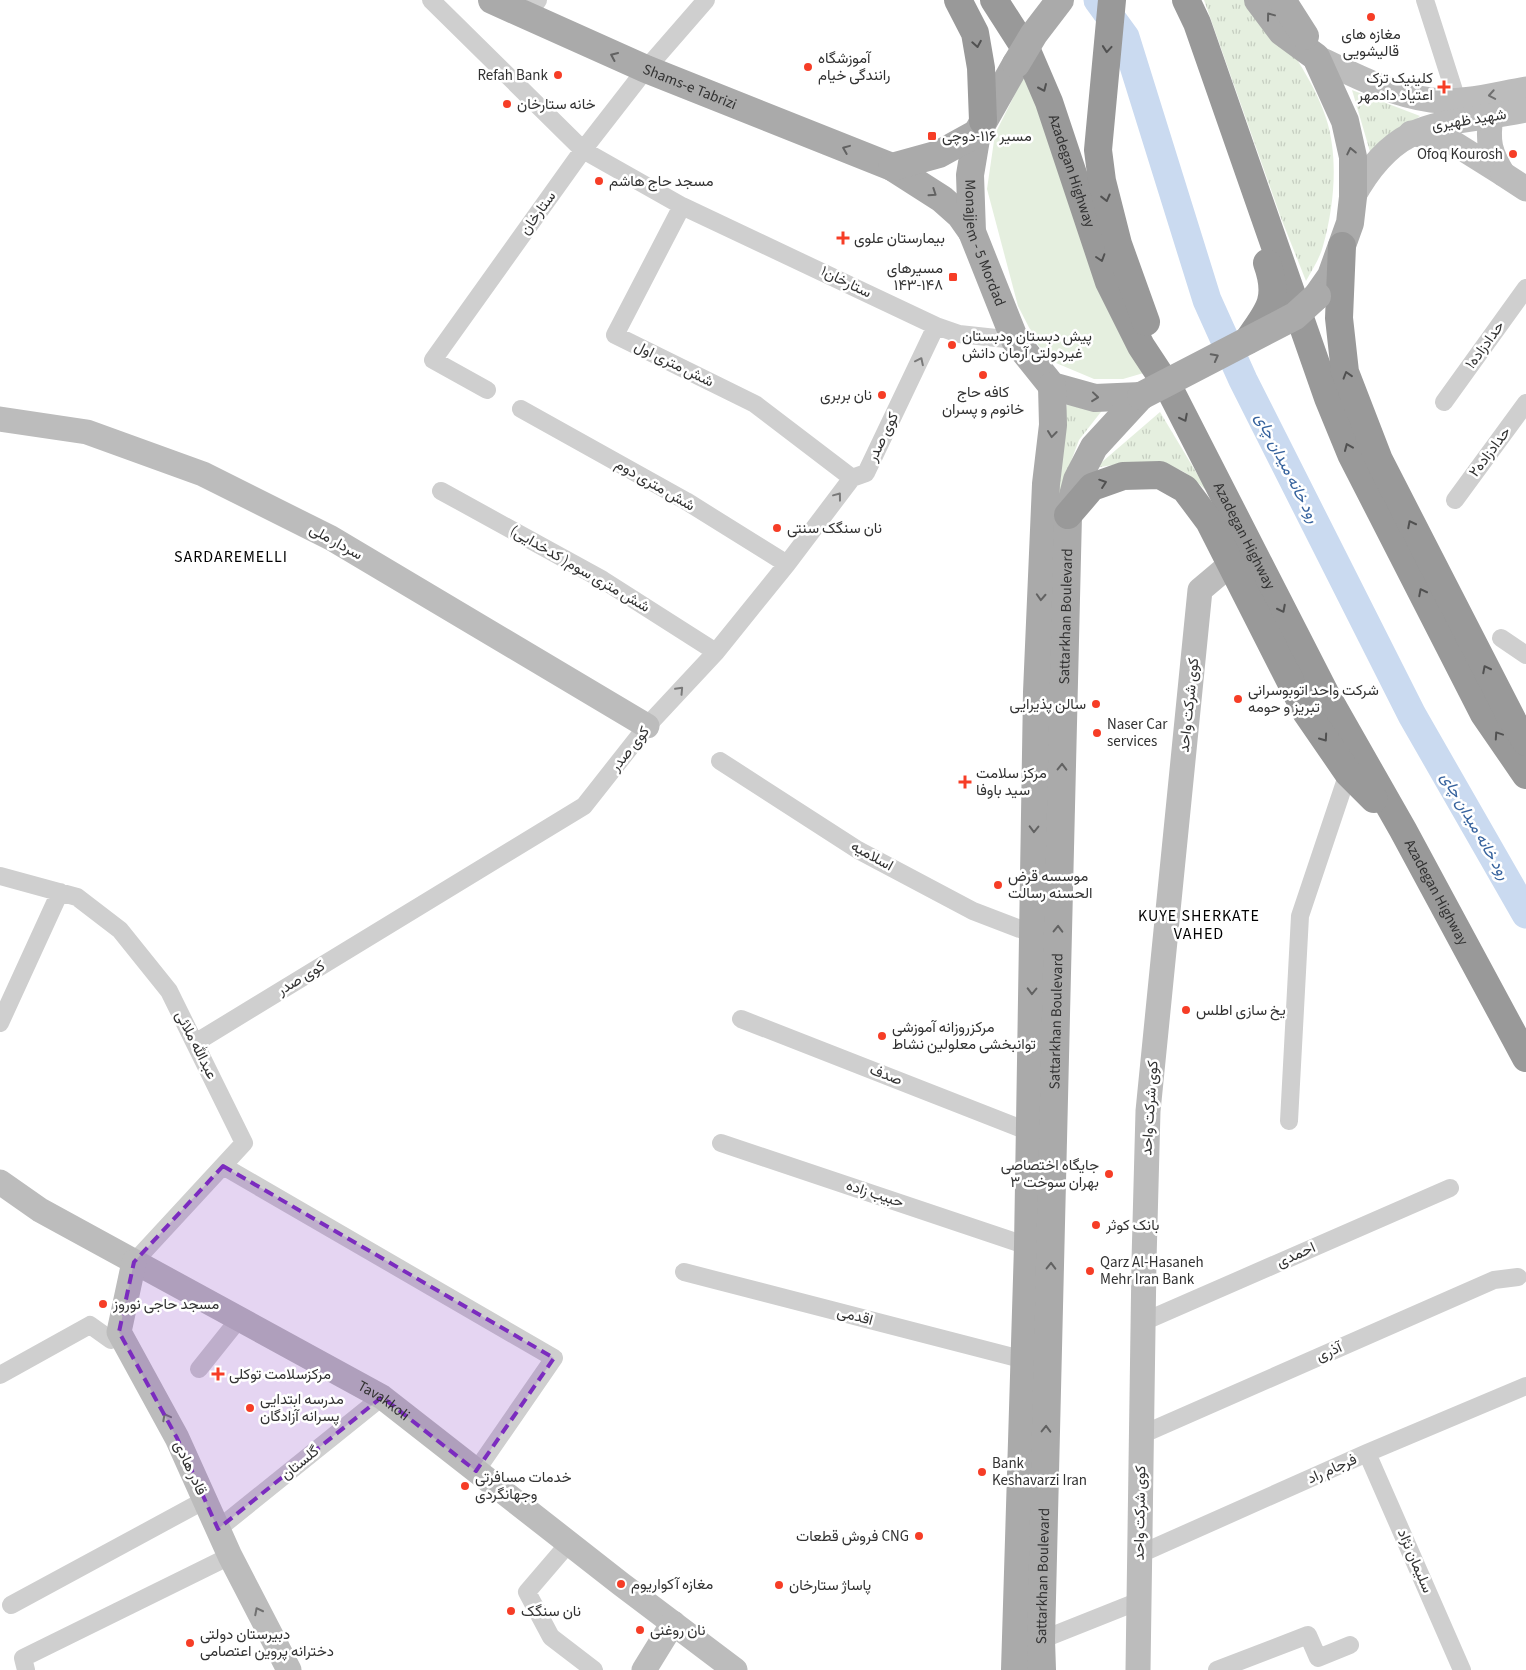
<svg xmlns="http://www.w3.org/2000/svg" width="1526" height="1670" viewBox="0 0 1526 1670" font-family="'Source Sans 3',Vazirmatn,sans-serif">
<style>
.grass{fill:url(#grass-tufts)}
.green{fill:#e5efdf}
.lines{fill:none;stroke-linecap:round;stroke-linejoin:round}
.river{stroke:#cadaf0;stroke-width:29}
.street{stroke:#cfcfcf;stroke-width:18}
.secondary{stroke:#bcbcbc;stroke-width:25}
.primary{stroke:#aaa;stroke-width:28}
.highway{stroke:#999;stroke-width:28}
.primary-bridge{stroke:#aaa;stroke-width:28}
.oneway{stroke:#626262}
.oneway2{stroke:#515151}
.oneway3{stroke:#707070}
.oneway4{stroke:#797979}
.marked{fill:#7b2cbf;fill-opacity:0.2;stroke:#7b2cbf;stroke-width:4;stroke-dasharray:10 6;stroke-linejoin:round}
.poi-dot{fill:#f63d26;stroke:#fff;stroke-width:2}
.labels{text-anchor:middle;dominant-baseline:central;stroke-width:5;stroke-linejoin:round;paint-order:stroke}
.poi-label{font-size:15px;fill:#323232;stroke:#fff;text-anchor:start}
.street-label{font-size:15px;fill:#323232;stroke:#fff}
.water-label{font-size:16px;font-style:italic;fill:#36629d;stroke:#fff}
.neighbourhood-label{font-size:16px;letter-spacing:1px;fill:#000;stroke:#fff}
</style>
<defs>
<pattern id="grass-tufts" width="24" height="20" patternUnits="userSpaceOnUse" patternTransform="scale(1.25)"><rect width="24" height="20" fill="#e5efdf"/><path d="M3 7l-1-3M5 7V3M7 7l1-3M15 17l-1-3M17 17v-4M19 17l1-3" fill="none" stroke="#c5cdc0"/></pattern>
</defs>
<rect width="100%" height="100%" fill="#fff"/>
<path class="grass" d="M1204,0h53c23,34 57,79 69,118 13,40 8,89 -3,128 -3,12 -11,24 -17,35l-25,-63z
M1352,90l68,26 -49,39z
M1067,404l37,4 -25,32 -9,24 -11,65v-72z
M1160,412l48,80c-7,-6 -16,-15 -24,-20 -28,-14 -59,-10 -89,-4z"/>
<path class="green" d="M1028,68l119,304 -24,7h-29l-38,-16 -18,-18 -20,-39 -31,-117 8,-55z"/>
<g class="lines">
<path class="river" d="M1098,0l27,37 82,263 36,80 169,335 114,199"/>
<path class="street" d="M431,0l152,150 99,56 254,120 23,8 56,6
M1425,0l32,100
M526,17l12,-17
M682,206l-67,129 140,69 97,74
M487,390l-54,-30 150,-210 63,-81 60,-69
M1444,402l82,-114
M521,409l165,92 101,63
M441,491l162,89 113,72
M1455,500l71,-97
M1501,638l25,17
M720,761l138,89 115,61 60,23
M0,876l77,21 43,33 49,61 75,152 -110,119
M741,1019l289,113
M0,1023l60,-131
M195,1043l389,-237 63,-80 69,-74 71,-88 65,-86 14,-5 70,-147
M1289,1121l11,-205 48,-143
M721,1143l307,103
M223,1166l331,192 -78,113
M684,1272l341,88
M1143,1322l307,-134
M199,1369l40,-50
M0,1375l90,-50 21,15 8,-8
M1141,1435l353,-155 24,-3
M1367,1453l95,217
M218,1529l164,-132
M569,1543l-42,49 24,45 43,33
M1140,1554l227,-101 159,-67
M11,1605l194,-105
M1041,1640l98,-39
M26,1670l-3,-12 207,-102
M1217,1670l91,-35 10,23 32,-13"/>
<g class="secondary">
<path d="M1316,57c36,17 75,38 115,43 31,4 65,-6 95,-11"/>
<path d="M1411,133l41,9 51,32c-13,-22 -16,-32 -12,-57"/>
<path d="M1503,174l23,15"/>
<path d="M1353,197c46,-84 91,-70 173,-87"/>
<path d="M0,419l87,13 116,42 128,64 316,188"/>
<path id="s1" d="M0,1182l40,28 342,187 239,187 114,86"/>
<path d="M134,1262l-15,70 58,106 53,118 59,114"/>
<path d="M644,1670l29,-47"/>
<path d="M1138,1670l6,-409 4,-150 52,-521 32,-27"/>
</g>
<g class="primary">
<path id="s2" d="M492,0l154,69 246,98 50,32 18,16 12,17"/>
<path d="M1258,0l24,32 34,25 29,64 8,36v40l-3,26 -19,53 -14,20"/>
<path d="M1282,0l23,36"/>
<path id="s3" d="M1016,64l-39,69 -7,42 2,57 43,108 37,46 43,12 46,-2"/>
<path d="M892,167l47,-13 38,-21"/>
<path d="M1015,1670l13,-424 9,-554 9,-208 7,-59 -1,-39"/>
<path id="s4" d="M1042,1670l-1,-30 27,-1125 9,-35 17,-33 47,-51"/>
</g>
<g class="highway">
<path d="M958,0l17,33 6,35 2,53"/>
<path id="s5" d="M994,0l34,53 21,49 60,180 32,64 29,44 155,303 78,137 123,228"/>
<path d="M1112,0l-14,150 4,31 16,63 28,78"/>
<path d="M1186,0l11,23 131,375 23,56 133,260 42,61"/>
<path d="M1342,246l-3,72 6,54 34,88 134,261 13,21"/>
<path d="M1248,340c21,-29 32,-41 19,-77"/>
<path d="M1068,515l24,-28 31,-11 37,-1 25,14 24,32 97,191 42,61 26,26"/>
</g>
<path class="primary-bridge" d="M1016,64l18,-30 26,-34
M1141,396l154,-80 22,-20"/>
</g>
<defs><path id="oneway-chevron" d="M-2-3.5L2.5 0L-2 3.5" fill="none" stroke-width="1.6" stroke-linecap="round" stroke-linejoin="round" transform="scale(1.25)"/></defs>
<g class="oneway">
<use href="#oneway-chevron" transform="translate(1270 16) rotate(-127)"/>
<use href="#oneway-chevron" transform="translate(614 56) rotate(-156)"/>
<use href="#oneway-chevron" transform="translate(846 149) rotate(-158)"/>
<use href="#oneway-chevron" transform="translate(1351 151) rotate(-102)"/>
<use href="#oneway-chevron" transform="translate(933 193) rotate(34)"/>
<use href="#oneway-chevron" transform="translate(1215 357) rotate(-28)"/>
<use href="#oneway-chevron" transform="translate(1095 397) rotate(6)"/>
<use href="#oneway-chevron" transform="translate(1052 434) rotate(97)"/>
<use href="#oneway-chevron" transform="translate(1041 597) rotate(93)"/>
<use href="#oneway-chevron" transform="translate(1062 767) rotate(-89)"/>
<use href="#oneway-chevron" transform="translate(1034 829) rotate(91)"/>
<use href="#oneway-chevron" transform="translate(1058 929) rotate(-89)"/>
<use href="#oneway-chevron" transform="translate(1032 991) rotate(91)"/>
<use href="#oneway-chevron" transform="translate(1051 1266) rotate(-89)"/>
<use href="#oneway-chevron" transform="translate(1046 1429) rotate(-89)"/>
</g>
<g class="oneway2">
<use href="#oneway-chevron" transform="translate(977 44) rotate(80)"/>
<use href="#oneway-chevron" transform="translate(1107 49) rotate(95)"/>
<use href="#oneway-chevron" transform="translate(1043 88) rotate(66)"/>
<use href="#oneway-chevron" transform="translate(1106 198) rotate(76)"/>
<use href="#oneway-chevron" transform="translate(1101 258) rotate(72)"/>
<use href="#oneway-chevron" transform="translate(1347 375) rotate(-107)"/>
<use href="#oneway-chevron" transform="translate(1184 418) rotate(63)"/>
<use href="#oneway-chevron" transform="translate(1348 447) rotate(-113)"/>
<use href="#oneway-chevron" transform="translate(1103 483) rotate(-19)"/>
<use href="#oneway-chevron" transform="translate(1411 524) rotate(-117)"/>
<use href="#oneway-chevron" transform="translate(1422 592) rotate(-117)"/>
<use href="#oneway-chevron" transform="translate(1282 609) rotate(63)"/>
<use href="#oneway-chevron" transform="translate(1486 669) rotate(-117)"/>
<use href="#oneway-chevron" transform="translate(1498 735) rotate(-124)"/>
<use href="#oneway-chevron" transform="translate(1324 738) rotate(55)"/>
</g>
<g class="oneway3">
<use href="#oneway-chevron" transform="translate(1492 95) rotate(170)"/>
<use href="#oneway-chevron" transform="translate(166 1417) rotate(-118)"/>
<use href="#oneway-chevron" transform="translate(258 1611) rotate(-117)"/>
</g>
<g class="oneway4">
<use href="#oneway-chevron" transform="translate(920 361) rotate(-64)"/>
<use href="#oneway-chevron" transform="translate(838 496) rotate(-53)"/>
<use href="#oneway-chevron" transform="translate(680 690) rotate(-47)"/>
</g>
<path class="marked" d="M223,1166l331,192 -78,113 -94,-74 -164,132 -41,-91 -58,-106 15,-70z"/>
<g class="poi-dot">
<circle cx="1371" cy="17" r="5"/>
<circle cx="808" cy="67" r="5"/>
<circle cx="558" cy="75" r="5"/>
<path d="M1441.5 79.5h5v5h5v5h-5v5h-5v-5h-5v-5h5z"/>
<circle cx="507" cy="104" r="5"/>
<rect x="927" y="131" width="10" height="10" rx="2.5"/>
<circle cx="1513" cy="154" r="5"/>
<circle cx="599" cy="181" r="5"/>
<path d="M840.5 230.5h5v5h5v5h-5v5h-5v-5h-5v-5h5z"/>
<rect x="948" y="272" width="10" height="10" rx="2.5"/>
<circle cx="952" cy="345" r="5"/>
<circle cx="983" cy="375" r="5"/>
<circle cx="882" cy="395" r="5"/>
<circle cx="777" cy="528" r="5"/>
<circle cx="1238" cy="699" r="5"/>
<circle cx="1096" cy="704" r="5"/>
<circle cx="1097" cy="733" r="5"/>
<path d="M962.5 774.5h5v5h5v5h-5v5h-5v-5h-5v-5h5z"/>
<circle cx="998" cy="885" r="5"/>
<circle cx="1186" cy="1010" r="5"/>
<circle cx="882" cy="1036" r="5"/>
<circle cx="1109" cy="1174" r="5"/>
<circle cx="1096" cy="1225" r="5"/>
<circle cx="1090" cy="1271" r="5"/>
<circle cx="103" cy="1304" r="5"/>
<path d="M215.5 1366.5h5v5h5v5h-5v5h-5v-5h-5v-5h5z"/>
<circle cx="250" cy="1408" r="5"/>
<circle cx="982" cy="1472" r="5"/>
<circle cx="465" cy="1486" r="5"/>
<circle cx="919" cy="1536" r="5"/>
<circle cx="621" cy="1584" r="5"/>
<circle cx="779" cy="1585" r="5"/>
<circle cx="511" cy="1611" r="5"/>
<circle cx="640" cy="1630" r="5"/>
<circle cx="190" cy="1643" r="5"/>
</g>
<g class="labels">
<g class="poi-label">
<text x="1371" y="34" text-anchor="middle">مغازه های<tspan x="1371" dy="17">قالیشویی</tspan></text>
<text x="818" y="58">آموزشگاه<tspan x="818" dy="17">رانندگی خیام</tspan></text>
<text x="548" y="75" text-anchor="end">Refah Bank</text>
<text x="1433" y="78" text-anchor="end">کلینیک ترک<tspan x="1433" dy="17">اعتیاد دادمهر</tspan></text>
<text x="517" y="104">خانه ستارخان</text>
<text x="942" y="136">مسیر ۱۱۶-دوچی</text>
<text x="1503" y="154" text-anchor="end">Ofoq Kourosh</text>
<text x="609" y="181">مسجد حاج هاشم</text>
<text x="854" y="238">بیمارستان علوی</text>
<text x="943" y="268" text-anchor="end">مسیرهای<tspan x="943" dy="17">۱۴۳-۱۴۸</tspan></text>
<text x="962" y="336">پیش دبستان ودبستان<tspan x="962" dy="17">غیردولتی آرمان دانش</tspan></text>
<text x="983" y="392" text-anchor="middle">کافه حاج‌<tspan x="983" dy="17">خانوم‌ و پسران</tspan></text>
<text x="872" y="395" text-anchor="end">نان بربری</text>
<text x="787" y="528">نان سنگک سنتی</text>
<text x="1248" y="690">شرکت واحد اتوبوسرانی<tspan x="1248" dy="17">تبریز و حومه</tspan></text>
<text x="1086" y="704" text-anchor="end">سالن پذیرایی</text>
<text x="1107" y="724">Naser Car<tspan x="1107" dy="17">services</tspan></text>
<text x="976" y="773">مرکز سلامت<tspan x="976" dy="17">سید باوفا</tspan></text>
<text x="1008" y="876">موسسه قرض<tspan x="1008" dy="17">الحسنه رسالت</tspan></text>
<text x="1196" y="1010">یخ سازی اطلس</text>
<text x="892" y="1027">مرکزروزانه آموزشی<tspan x="892" dy="17">توانبخشی معلولین نشاط</tspan></text>
<text x="1099" y="1165" text-anchor="end">جایگاه اختصاصی<tspan x="1099" dy="17">۳ بهران سوخت</tspan></text>
<text x="1106" y="1225">بانک کوثر</text>
<text x="1100" y="1262">Qarz Al-Hasaneh<tspan x="1100" dy="17">Mehr Iran Bank</tspan></text>
<text x="113" y="1304">مسجد حاجی نوروز</text>
<text x="229" y="1374">مرکزسلامت توکلی</text>
<text x="260" y="1399">مدرسه ابتدایی<tspan x="260" dy="17">پسرانه آزادگان</tspan></text>
<text x="992" y="1463">Bank<tspan x="992" dy="17">Keshavarzi Iran</tspan></text>
<text x="475" y="1477">خدمات مسافرتی<tspan x="475" dy="17">وجهانگردی</tspan></text>
<text x="909" y="1536" text-anchor="end">فروش قطعات CNG</text>
<text x="631" y="1584">مغازه آکواریوم</text>
<text x="789" y="1585">پاساژ ستارخان</text>
<text x="521" y="1611">نان سنگک</text>
<text x="650" y="1630">نان روغنی</text>
<text x="200" y="1634">دبیرستان دولتی<tspan x="200" dy="17">دخترانه پروین اعتصامی</tspan></text>
</g>
<g class="street-label">
<text stroke="none"><textPath href="#s2" startOffset="216">Shams-e Tabrizi</textPath></text>
<text transform="translate(1469 120) rotate(-9)">شهید ظهیری</text>
<text stroke="none"><textPath href="#s5" startOffset="189">Azadegan Highway</textPath></text>
<text transform="translate(538 213) rotate(-54)">ستارخان</text>
<text stroke="none"><textPath href="#s3" startOffset="192">Monajjem - 5 Mordad</textPath></text>
<text transform="translate(846 282) rotate(26)">ستارخان۱</text>
<text transform="translate(1485 345) rotate(-54)">حدادزاده۱</text>
<text transform="translate(674 364) rotate(26)">شش متری اول</text>
<text transform="translate(883 437) rotate(-64)">کوی صدر</text>
<text transform="translate(1490 452) rotate(-53)">حدادزاده۲</text>
<text transform="translate(655 485) rotate(30)">شش متری دوم</text>
<text stroke="none"><textPath href="#s5" startOffset="594">Azadegan Highway</textPath></text>
<text transform="translate(336 542) rotate(29)">سردار ملی</text>
<text transform="translate(580 569) rotate(30)">(کدخدایی )شش متری سوم</text>
<text stroke="none"><textPath href="#s4" startOffset="1054">Sattarkhan Boulevard</textPath></text>
<text transform="translate(1189 705) rotate(-84)">کوی شرکت واحد</text>
<text transform="translate(630 749) rotate(-51)">کوی صدر</text>
<text transform="translate(872 856) rotate(29)">اسلامیه</text>
<text stroke="none"><textPath href="#s5" startOffset="999">Azadegan Highway</textPath></text>
<text transform="translate(301 978) rotate(-31)">کوی صدر</text>
<text stroke="none"><textPath href="#s4" startOffset="649">Sattarkhan Boulevard</textPath></text>
<text transform="translate(196 1045) rotate(63)">عبدالله ملائی</text>
<text transform="translate(886 1075) rotate(21)">صدف</text>
<text transform="translate(1150 1108) rotate(-86)">کوی شرکت واحد</text>
<text transform="translate(875 1194) rotate(18)">حبیب زاده</text>
<text transform="translate(1296 1255) rotate(-24)">احمدی</text>
<text transform="translate(855 1316) rotate(15)">اقدمی</text>
<text transform="translate(1329 1352) rotate(-24)">آذری</text>
<text stroke="none"><textPath href="#s1" startOffset="442">Tavakkoli</textPath></text>
<text transform="translate(300 1463) rotate(-39)">گلستان</text>
<text transform="translate(190 1468) rotate(65)">قادر هادی</text>
<text transform="translate(1332 1469) rotate(-24)">فرجام راد</text>
<text transform="translate(1140 1513) rotate(-89)">کوی شرکت واحد</text>
<text transform="translate(1415 1561) rotate(67)">سلیمان نژاد</text>
<text stroke="none"><textPath href="#s4" startOffset="94">Sattarkhan Boulevard</textPath></text>
</g>
<g class="water-label">
<text transform="translate(1287 468) rotate(63)">رود خانه میدان چای</text>
<text transform="translate(1475 826) rotate(60)">رود خانه میدان چای</text>
</g>
<g class="neighbourhood-label">
<text x="231" y="557">SARDAREMELLI</text>
<text x="1199" y="916">KUYE SHERKATE<tspan x="1199" dy="18">VAHED</tspan></text>
</g>
</g>
</svg>
